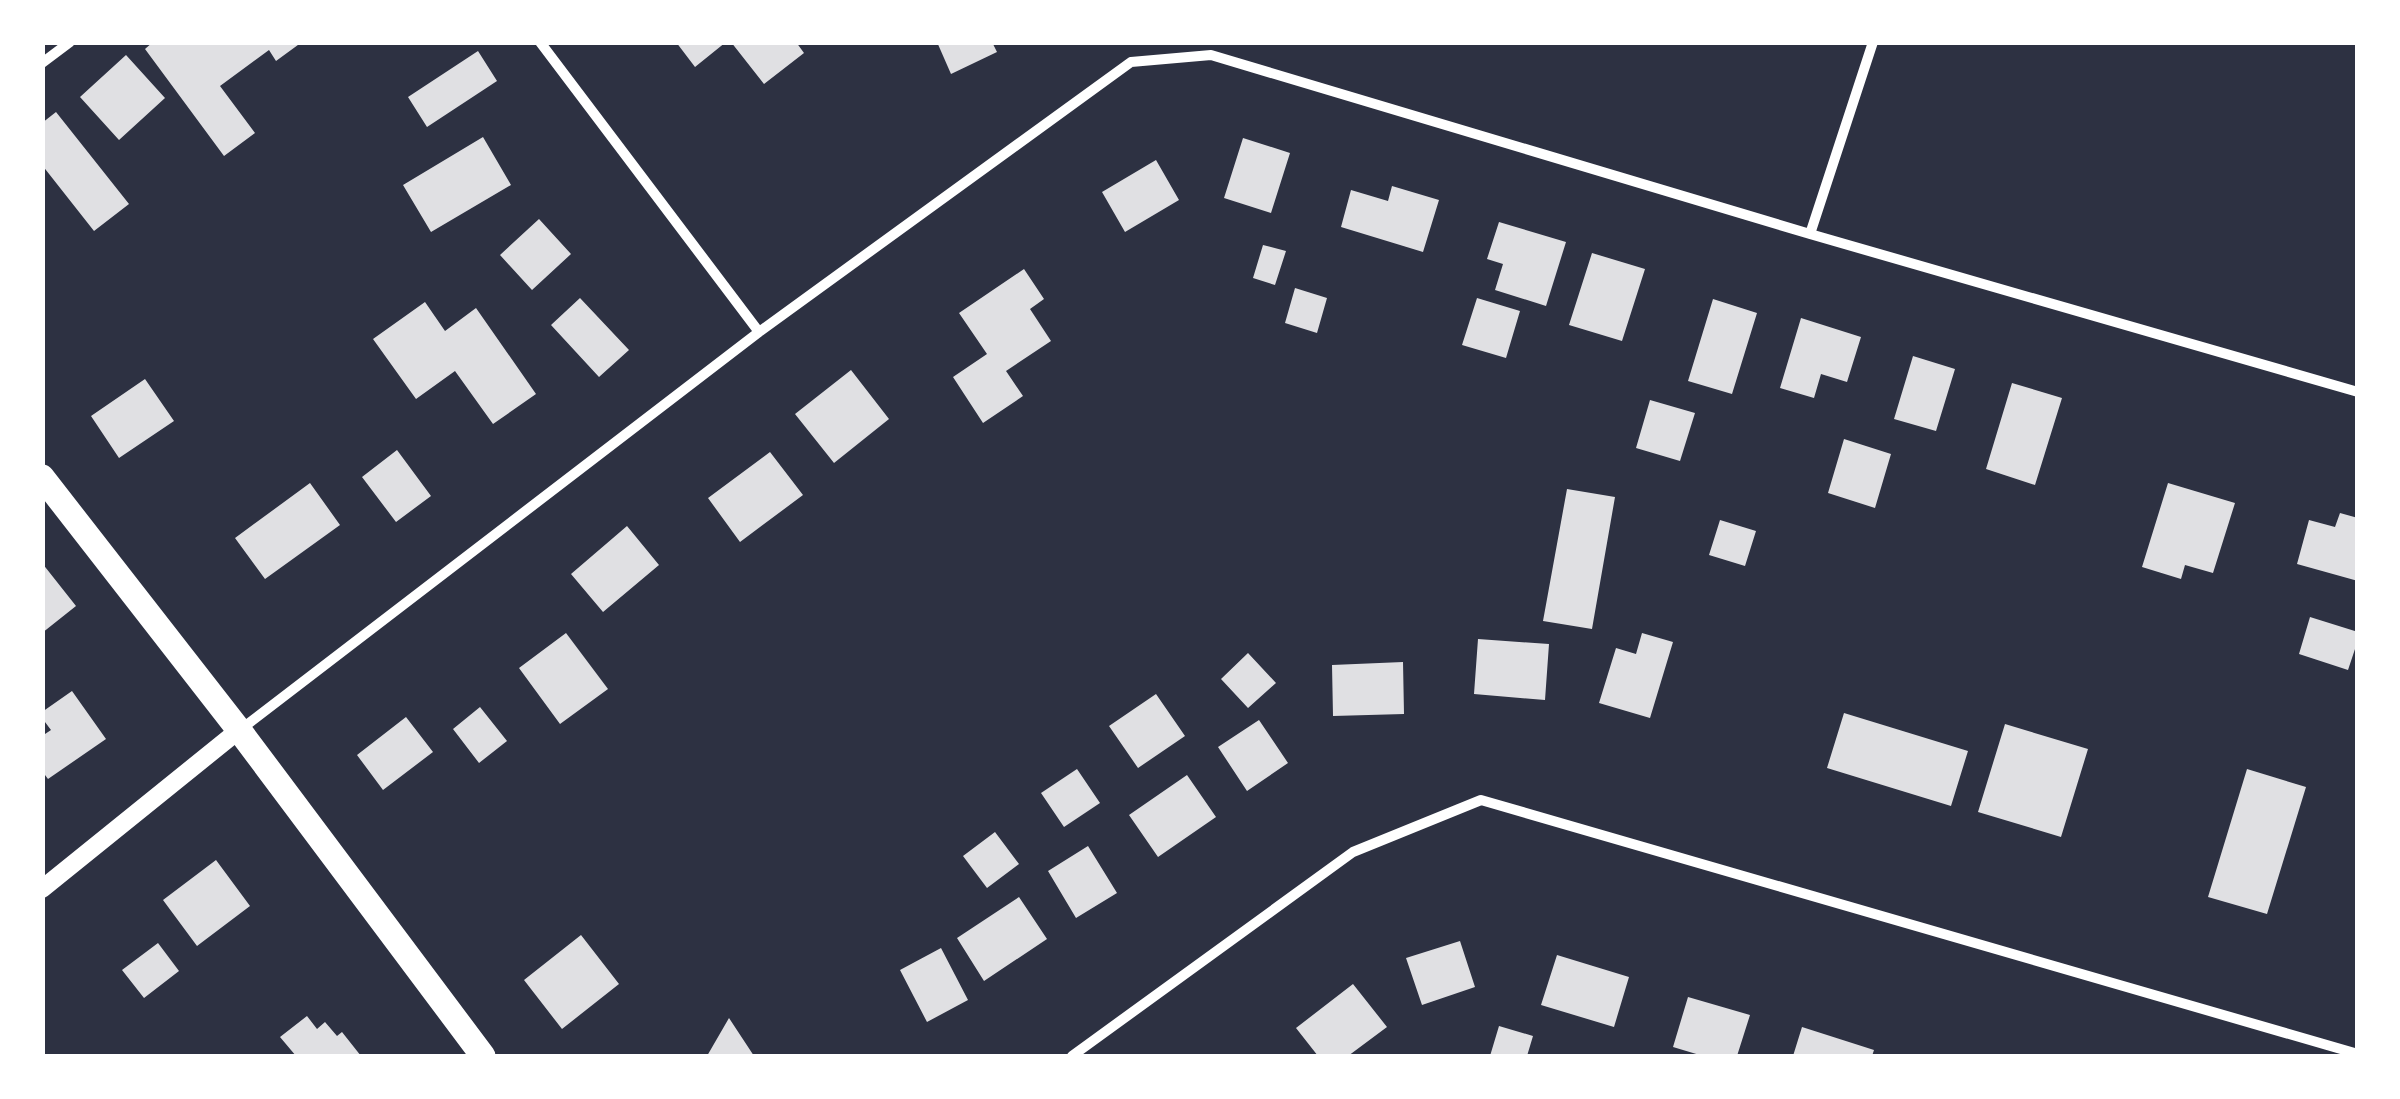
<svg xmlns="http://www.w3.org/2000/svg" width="2400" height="1099" viewBox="0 0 2400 1099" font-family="Rubik,sans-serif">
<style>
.building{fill:#e0e0e3}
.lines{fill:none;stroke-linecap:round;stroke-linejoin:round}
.minor{stroke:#fff;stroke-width:10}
.tertiary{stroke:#fff;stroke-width:18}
.primary{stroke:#fff;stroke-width:25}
</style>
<rect width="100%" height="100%" fill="#2d3142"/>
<path class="building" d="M153,42h149l-26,19 -7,-11 -49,36 35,47 -31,23 -79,-107z
M676,42h50l-31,25z
M731,42h65l8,11 -40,31z
M937,42h55l5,10 -46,22z
M478,51l19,30 -70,46 -19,-30z
M126,55l39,43 -46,42 -39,-43z
M56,112l73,92 -35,27 -52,-66v-42z
M483,137l28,48 -80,47 -28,-47z
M1243,138l47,15 -19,60 -47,-15z
M1156,160l23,40 -54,32 -23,-40z
M1392,186l47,14 -16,52 -82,-25 10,-37 37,11z
M539,219l32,35 -39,36 -32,-35z
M1499,222l67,20 -20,64 -51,-16 8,-26 -16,-5z
M1263,245l23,6 -11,34 -22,-7z
M1592,253l53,16 -23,72 -53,-16z
M1024,269l20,30 -14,10 21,32 -45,30 17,25 -40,27 -30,-46 34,-23 -28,-41z
M1295,288l32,10 -10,35 -32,-10z
M580,298l49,52 -30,27 -48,-52z
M1477,298l43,13 -14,47 -44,-13z
M1713,299l44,14 -25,81 -44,-13z
M425,302l20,29 31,-23 60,86 -43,30 -38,-53 -39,28 -43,-60z
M1801,318l60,19 -14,45 -26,-8 -7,24 -34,-10z
M1913,356l42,13 -19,62 -42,-12z
M851,370l38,49 -55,44 -39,-49z
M145,379l29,42 -55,37 -28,-42z
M2012,383l50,15 -27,87 -49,-16z
M1650,400l45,13 -15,48 -44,-13z
M1844,439l47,15 -16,54 -47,-15z
M397,450l34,46 -35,26 -34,-45z
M770,452l33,43 -63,47 -32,-44z
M310,483l30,42 -75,54 -30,-41z
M2168,483l67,20 -22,70 -28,-8 -4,14 -39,-12z
M1567,489l48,8 -23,132 -49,-8z
M2340,513l18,5v63l-61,-17 12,-44 26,7z
M1720,520l36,11 -11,35 -36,-11z
M627,526l32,39 -56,47 -32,-38z
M42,563l34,43 -34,27z
M2310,617l48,15v8l-10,30 -49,-16z
M566,633l42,56 -48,35 -41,-56z
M1642,633l31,9 -23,76 -51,-15 17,-55 20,6z
M1478,639l71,5 -4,56 -71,-6z
M1248,653l28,30 -28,25 -27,-29z
M1403,662l1,52 -71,2 -1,-51z
M72,691l34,48 -58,40 -6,-8v-35l9,-6 -9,-12v-6z
M1156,694l29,42 -47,32 -29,-42z
M480,707l27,34 -28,22 -26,-34z
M1844,713l124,38 -17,55 -124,-38z
M406,717l27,35 -50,38 -26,-35z
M1259,720l29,43 -41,28 -29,-44z
M2005,724l83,25 -27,88 -83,-25z
M1077,769l23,34 -36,24 -23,-34z
M2247,769l59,18 -39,127 -59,-17z
M1187,775l29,42 -58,40 -29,-42z
M995,832l24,32 -32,24 -24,-32z
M1088,846l29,47 -41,25 -28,-47z
M216,860l34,46 -53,40 -34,-46z
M1019,897l28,42 -63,42 -27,-43z
M581,935l38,49 -57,45 -38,-49z
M1460,941l15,46 -53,18 -16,-47z
M158,943l21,28 -35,27 -22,-28z
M941,948l27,52 -41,22 -27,-52z
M1557,955l72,22 -15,50 -73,-22z
M1353,984l34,43 -39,29h-30l-22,-28z
M1688,997l62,18 -13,41h-34l-30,-9z
M307,1016l10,13 8,-7 12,14 5,-4 19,24h-65l-16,-19z
M729,1018l25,38h-47z
M1499,1026l34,10 -6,20h-37z
M1802,1027l72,23 -2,6h-79z"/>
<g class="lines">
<path class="minor" d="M540,42l219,290
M42,63l28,-21
M1810,234l63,-192
M240,730l519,-398 372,-270 80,-7 599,179 548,158
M1072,1056l281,-204 128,-52 877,254"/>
<path class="tertiary" d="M42,889l197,-159"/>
<path class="primary" d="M42,477l197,253 244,326"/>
</g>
<rect width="2400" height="1099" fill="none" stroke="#ffffff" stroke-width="90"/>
</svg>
